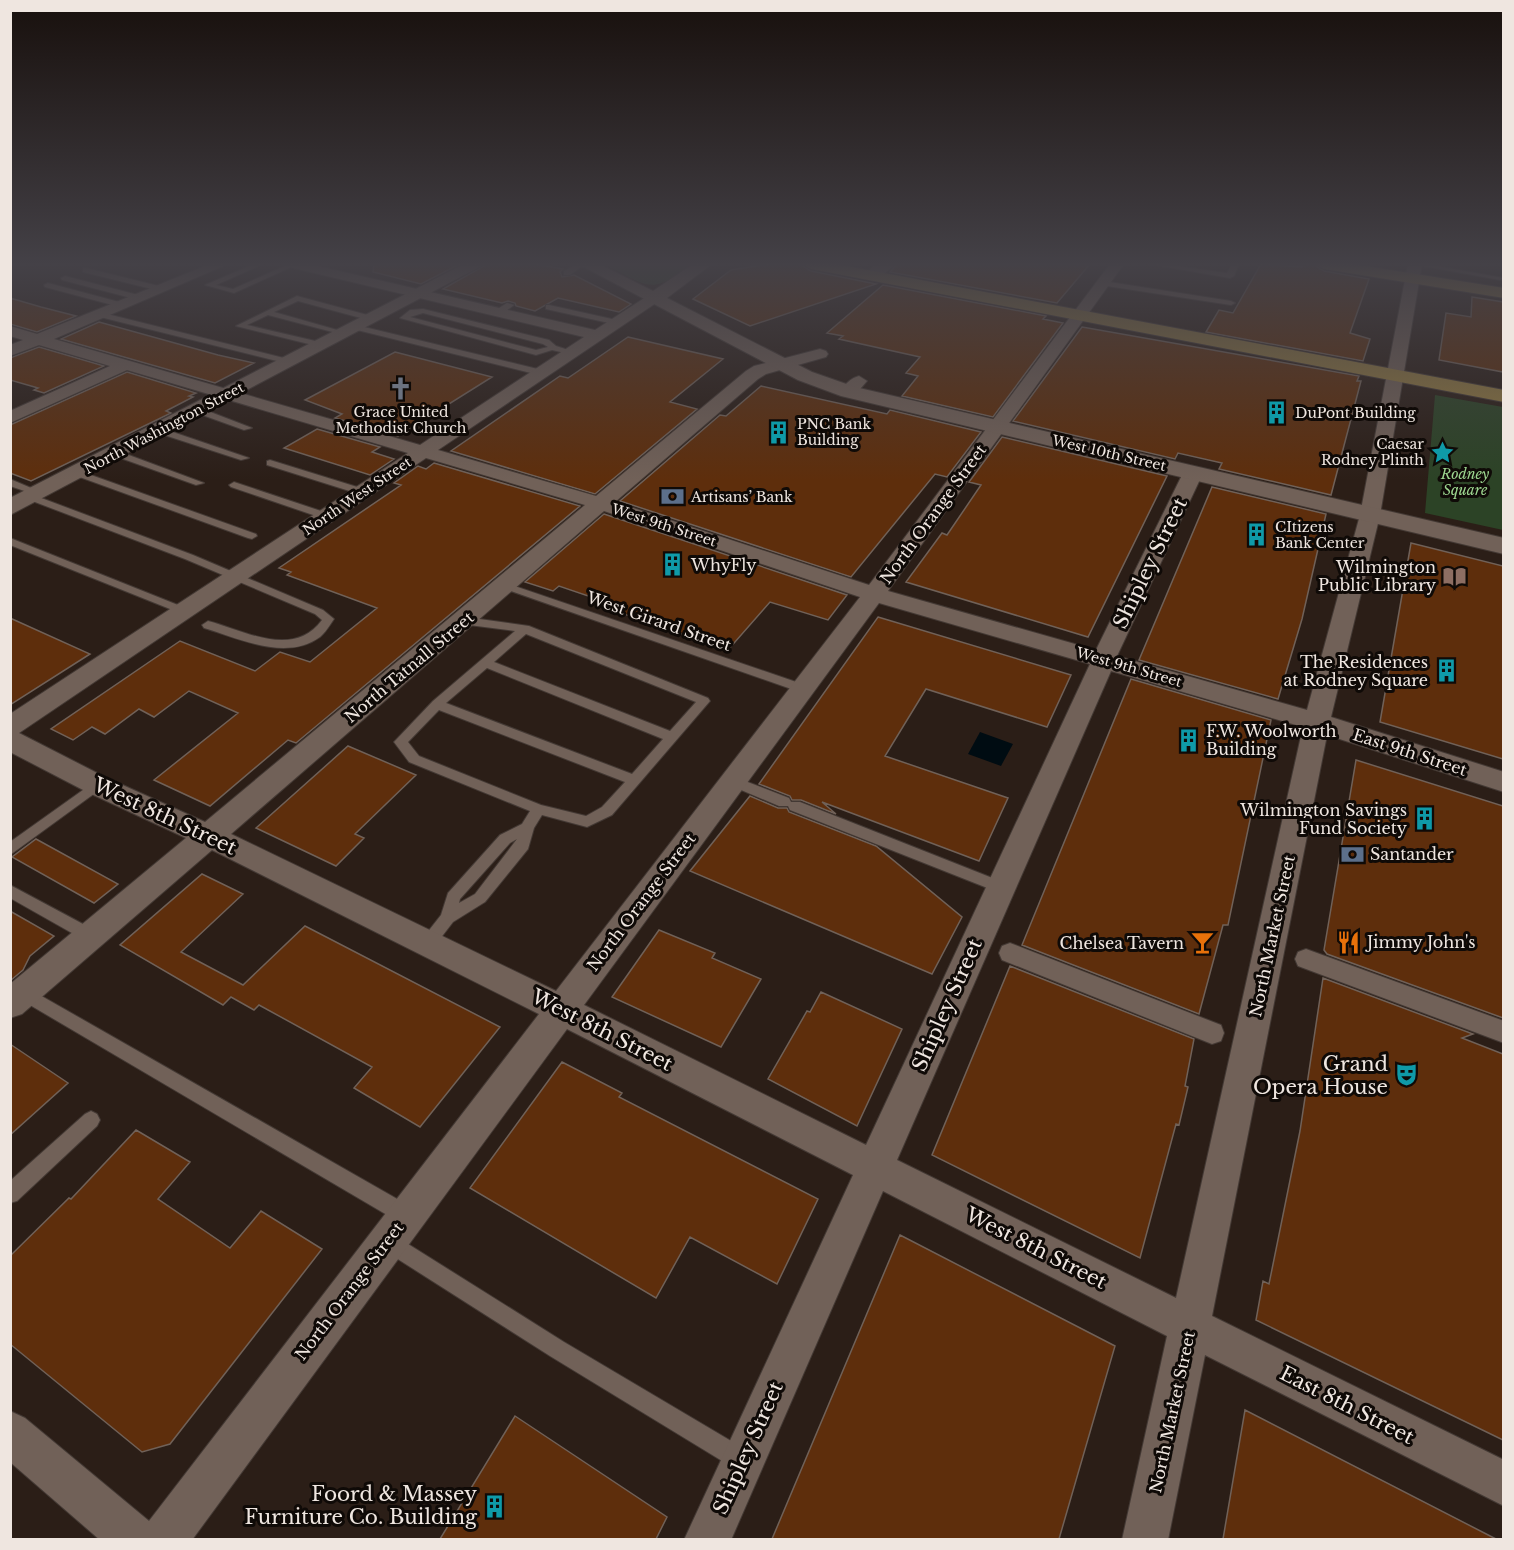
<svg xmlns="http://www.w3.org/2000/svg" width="1514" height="1550" viewBox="0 0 1514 1550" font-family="'Libre Baskerville',serif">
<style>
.green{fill:#2c4326}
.water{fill:#000c12}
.building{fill:#5e2e0c;stroke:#706158;stroke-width:1.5}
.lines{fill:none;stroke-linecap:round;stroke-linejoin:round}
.service-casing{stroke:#433934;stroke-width:2}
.pedestrian-casing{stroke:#433934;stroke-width:2}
.minor-casing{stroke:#433934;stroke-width:2}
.tertiary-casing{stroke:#433934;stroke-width:2}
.secondary-casing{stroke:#433934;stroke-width:2}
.primary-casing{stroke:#433934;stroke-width:2}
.service{fill:#716158;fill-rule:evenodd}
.pedestrian{fill:#716158;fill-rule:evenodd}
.minor{fill:#716158;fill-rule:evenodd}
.tertiary{fill:#716158;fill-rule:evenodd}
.secondary{fill:#716158;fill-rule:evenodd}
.primary{fill:#8f7841;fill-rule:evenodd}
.labels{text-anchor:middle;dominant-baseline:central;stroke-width:6;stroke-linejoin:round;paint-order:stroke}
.far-poi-label{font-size:14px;fill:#efe6e0;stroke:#0f0a07;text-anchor:start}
.far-street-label{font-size:14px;fill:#efe6e0;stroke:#0f0a07}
.far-park-label{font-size:14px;font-style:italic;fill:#9cd58f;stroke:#0f0a07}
.street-label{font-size:16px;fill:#efe6e0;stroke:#0f0a07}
.poi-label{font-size:16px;fill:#efe6e0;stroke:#0f0a07;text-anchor:start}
.near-street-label{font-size:20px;fill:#efe6e0;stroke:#0f0a07}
.near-poi-label{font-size:20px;fill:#efe6e0;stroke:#0f0a07;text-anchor:end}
</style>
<rect width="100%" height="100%" fill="#2b1e17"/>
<path class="green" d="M603,264h93c-49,31 -43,24 -93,0z
M1435,395l68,12v123l-78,-17z"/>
<path class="water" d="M980,732l33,12 -12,22 -33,-12z"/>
<path class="building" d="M374,264h86l-39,20 -48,-12z
M487,264h47l29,5 -3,3 2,5 12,-2 57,29 -12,8 -61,-14 -23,13 -19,-5 -1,-3 -7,-2 -6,2 -59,-14z
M769,264h31l11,7 65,13 -126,42 -57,-27 38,-29z
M897,264h193l-33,39 -167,-31z
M1261,264l41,3v-3h11l11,7 45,8 -19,54 20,6 -7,22 -157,-29 13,-22 14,3z
M883,285l163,31 -3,3 20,4 -70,94 -91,-21 16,-20 -12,-3 14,-16 -81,-18 4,-3 -16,-3z
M1472,297l31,5v70l-64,-12 7,-47 25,4z
M10,298l31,9 35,9 -39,16 -27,-8z
M99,322l119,33 36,8 -39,20 -154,-44z
M1082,327l277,49 -2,5h4l-30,114 -112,-26 3,-6 -44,-10 -3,6 -162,-38z
M628,337l95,22 -53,43 27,7 -102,85 -144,-43 109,-75 8,2z
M39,347l65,19 -60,27 -10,-3 4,-2 -28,-8v-22z
M395,352l97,25 -94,59 -63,-18 7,-4 -37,-14z
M127,372l69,21 -7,3 4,1 -27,14 5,2 -140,68 -21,-8v-48z
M761,386l126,28 3,-4 91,22 -34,45 -12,-3 -84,103 -231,-76 100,-86 6,1z
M317,429l63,18 -8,5 22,7 -24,16 -86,-27z
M1002,437l165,39 -79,161 -182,-55 36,-49 5,2 34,-50 -12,-3z
M434,463l146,43 -284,237 -8,-3 -78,66 -56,-26 84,-67 -49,-22 -35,26 -15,-8 -34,25 -13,-7 -19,13 -22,-11 129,-88 75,30 25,-19 30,10 67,-54 -90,-33 4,-3 -12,-4 122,-83 -7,-2 24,-17 8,3z
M1212,487l114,27 -24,105 -24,80 -139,-39z
M604,514l243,81 -19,25 -58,-18 -42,48 -124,-43 5,-4 -50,-17 -6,5 -28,-9z
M1411,543l92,23v193l-123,-37z
M878,617l193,58 -24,52 -121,-38 -41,67 123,42 -29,63 -157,-59 14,12 -35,-14h-9l-2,-4 -31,-12z
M10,618l80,36 -80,51z
M1131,679l140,41 -43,205h-5l-24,89 -177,-69z
M348,746l68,29 -61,59 9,4 -28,28 -80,-38z
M1356,760l147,46v212l-176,-64 -3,-4z
M750,796l28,12h9l2,4 87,34 86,71 -30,57 -242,-103z
M36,839l82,45 -24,19 -82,-46z
M202,874l41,20 -62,58 62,33 62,-59 195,101 -80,100 -66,-39 18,-21 -113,-62 -5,5 -23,-13 -8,8 -103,-60z
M10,911l44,25 -24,20 -7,14 -13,11z
M659,930l56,23 -3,5 49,21 -40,68 -109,-50z
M1010,966l184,73 -9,47 3,1 -9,38 -3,-1 -36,134 -208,-103z
M1323,978l150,56 -11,4 41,16v386l-247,-120 7,-39 6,3 31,-153z
M821,992l81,37 -45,97 -89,-47 39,-68 3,1z
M10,1044l58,39 -58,52z
M562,1062l60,31 -3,4 199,102 -41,85 -87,-47 -34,61 -186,-110z
M136,1130l54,32 -32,37 72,49 31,-37 61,38 -152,195 -28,8 -132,-108v-88l59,-58 2,1z
M900,1235l215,111 -56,193h-287z
M1245,1410l251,129h-273z
M515,1416l152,101 -11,22h-216z"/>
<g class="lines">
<defs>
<path id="service" d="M254,264h9l-47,21 17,4 56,-25h9l-64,29 -29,-8z
M577,264h8l-15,11h-6v-4z
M1149,264h14l64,9 5,-9h7l-5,12 -4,2z
M1412,264h14l78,14 -4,2z
M86,268l77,19 1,2 -4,2 -77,-19v-4z
M65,276l77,20 1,2 -4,2 -77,-20 -1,-2z
M1103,281l128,20 4,2 -4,2 -131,-20 -1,-2z
M48,283l75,20 1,2 -4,2 -75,-20 -1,-2z
M297,296l78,21 1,2 -4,2 -74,-20 -24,11 74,21 -4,2 -76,-20 -21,10 77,18v4h-3l-85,-21z
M507,303l7,2 -12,9h-6v-4z
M549,305l72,16 1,2 -4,2 -72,-16v-4z
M423,309l126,31 7,6 22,7 -4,2 -22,-5 -16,5 -136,-37 10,-8zM423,313l120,31 5,3 -12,3 -126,-33z
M99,312l193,48 1,2 -4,2 -193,-48v-4z
M356,325l190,46 1,2 -4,3 -190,-47 -1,-2z
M194,408h6l52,20 -8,2 -50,-18z
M155,428h6l88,30 -8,2 -86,-28z
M112,451h6l86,32 -8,2 -84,-30z
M270,460l97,30 1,2 -1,2h-8l-92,-29v-4z
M77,470l179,64 1,2 -5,3 -4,-1 -174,-63v-4z
M10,479l33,14 -7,3 157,59 130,55 11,9c-4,6 -9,14 -14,18 -34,25 -82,1 -116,-9l-2,-3 6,-4c38,10 85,38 114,-1l-7,-6 -130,-55 -158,-60v-4l6,-1 -23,-8z
M234,482l96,32 1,2 -1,2h-8l-91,-31 -2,-2z
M10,538l178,71 2,2 -2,2h-8l-170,-68z
M506,583l299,102 2,3 -6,4 -4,-1 -295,-103 -2,-2z
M465,617l64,9 179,72 2,3 -98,114 -25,12 -45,-12 -8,13 -6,21 -43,53 -32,20 -20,26 -6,2 -6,-2 -2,-5 22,-28 7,-22 52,-58 22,-11 8,-13 -121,-49 -15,-20 39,-41 82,-70 -54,-7 -2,-3zM526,634l170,68 -26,29 -176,-69zM487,668l176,71 -31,35 -186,-71zM439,710l186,72 -23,25 -16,9 -45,-11 -122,-49 -11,-14zM517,839l-42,55 -16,9 1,-4 50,-56z
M732,776l57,22 2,4h9l205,81 2,4 -2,4 -5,2 -5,-2 -205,-81 -2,-4h-9l-52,-22 -2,-3z
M97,780l7,5 -2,3 -92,67v-13z
M10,885l86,46 3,5 -3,5 -5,1 -5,-1 -76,-43z
M24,986l389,222 3,7 -3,7 -7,3 -7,-3 -381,-224 -2,-5 2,-5z
M91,1111l6,3 3,6 -3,6 -80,75 -7,2v-22l75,-67z
M389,1232l175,110 184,109 3,8 -3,8 -8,3 -8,-3 -182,-111 -168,-107 -3,-7 3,-7z"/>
<path id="pedestrian" d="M1010,943l211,82 3,8 -3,8 -9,3 -210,-84 -3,-7 3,-7z
M1306,949l198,72v22l-206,-77 -3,-7 3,-7z"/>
<path id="minor" d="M210,264h18l-174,75 366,106 164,-108 -291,-69 -7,-4h23l286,66 54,-35h10l2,3 -2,3 -221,149 158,46 150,-125 8,-5 66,-17 6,2 2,3 -2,3 -60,17 -8,5 -143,123 254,83 241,-321h14l-236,327 208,59 87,-177 3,-4h14l3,4 -86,183 190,54 53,-195 48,-251h14l-42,251 -49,202 173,55v20l-177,-57 -115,581 292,144v46l-299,-151 -37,185h-46l45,-204 -284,-145 -152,349h-47l169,-365 -286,-146 -375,511h-92l-90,-78v-51l15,7 124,103 390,-507 -327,-164 -190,164 -12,4v-34l176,-146 -99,-46 -77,-40v-38l398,-261 -281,-83 -117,53v-12l100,-45 -71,-21 -29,11v-11l13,-5 -13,-4v-10l27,8zM426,458l159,47 -380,317 -98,-44 -88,-45zM604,511l256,86 -304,394 -325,-157zM879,603l211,61 -224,481 -282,-140zM1111,671l192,56 -127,571 -279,-138z
M859,376l8,5 -13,15h-12l-3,-4c5,-7 12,-14 20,-16z"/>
<path id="tertiary" d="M876,264h19l-16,15h-12l-3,-4z"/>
<path id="secondary" d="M464,264h21l-475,251v-17z
M578,264h21l54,27 40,-27h19l-45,34 145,74 43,15 649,151v16l-663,-158 -43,-16z"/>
<path id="primary" d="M802,264h34l668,126v12l-693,-133z
M1315,264h38l151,24v10l-180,-29z"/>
</defs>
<use href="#service" class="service-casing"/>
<use href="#pedestrian" class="pedestrian-casing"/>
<use href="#minor" class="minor-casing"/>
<use href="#tertiary" class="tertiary-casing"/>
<use href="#secondary" class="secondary-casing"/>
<use href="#primary" class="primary-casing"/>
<use href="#service" class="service"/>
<use href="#pedestrian" class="pedestrian"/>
<use href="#minor" class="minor"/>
<use href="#tertiary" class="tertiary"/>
<use href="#secondary" class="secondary"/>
<use href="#primary" class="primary"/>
</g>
<linearGradient id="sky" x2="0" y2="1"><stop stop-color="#18100d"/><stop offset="0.55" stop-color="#444147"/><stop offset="1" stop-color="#444147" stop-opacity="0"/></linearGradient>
<rect width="1514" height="480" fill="url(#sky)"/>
<defs>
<symbol id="church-bare" viewBox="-9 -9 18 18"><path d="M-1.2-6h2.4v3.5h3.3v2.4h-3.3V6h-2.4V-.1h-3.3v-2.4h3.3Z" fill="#6b7280" stroke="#0f0a07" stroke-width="2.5" paint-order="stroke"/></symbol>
<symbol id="building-bare" viewBox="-9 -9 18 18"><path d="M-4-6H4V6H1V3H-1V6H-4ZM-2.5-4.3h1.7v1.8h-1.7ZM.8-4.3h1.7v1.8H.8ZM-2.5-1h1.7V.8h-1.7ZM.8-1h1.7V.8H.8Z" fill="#0f9aa8" stroke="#0f0a07" stroke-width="2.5" paint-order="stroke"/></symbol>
<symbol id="sight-bare" viewBox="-9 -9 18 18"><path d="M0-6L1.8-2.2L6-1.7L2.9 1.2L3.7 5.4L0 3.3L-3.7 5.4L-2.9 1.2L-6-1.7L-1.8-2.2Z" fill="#0f9aa8" stroke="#0f0a07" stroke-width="2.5" paint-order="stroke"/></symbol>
<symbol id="bank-bare" viewBox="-9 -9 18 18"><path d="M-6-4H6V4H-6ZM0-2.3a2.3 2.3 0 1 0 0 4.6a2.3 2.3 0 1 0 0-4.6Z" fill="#5c6f8a" stroke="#0f0a07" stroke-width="2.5" paint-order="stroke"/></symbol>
<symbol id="library-bare" viewBox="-9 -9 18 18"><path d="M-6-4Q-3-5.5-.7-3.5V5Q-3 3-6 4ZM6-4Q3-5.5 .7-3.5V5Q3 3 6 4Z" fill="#8d6e63" stroke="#0f0a07" stroke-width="2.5" paint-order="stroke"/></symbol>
<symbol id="restaurant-bare" viewBox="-9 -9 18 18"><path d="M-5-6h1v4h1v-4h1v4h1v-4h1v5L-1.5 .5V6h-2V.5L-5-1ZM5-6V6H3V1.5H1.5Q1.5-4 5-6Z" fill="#e8710a" stroke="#0f0a07" stroke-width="2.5" paint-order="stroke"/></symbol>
<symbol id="bar-bare" viewBox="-9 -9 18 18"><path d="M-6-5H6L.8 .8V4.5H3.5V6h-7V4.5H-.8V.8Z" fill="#e8710a" stroke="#0f0a07" stroke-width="2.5" paint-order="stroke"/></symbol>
<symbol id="theatre-bare" viewBox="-9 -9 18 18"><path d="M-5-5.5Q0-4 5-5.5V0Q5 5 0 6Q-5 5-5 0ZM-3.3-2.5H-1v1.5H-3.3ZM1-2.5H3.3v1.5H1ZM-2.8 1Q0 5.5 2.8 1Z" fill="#0f9aa8" stroke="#0f0a07" stroke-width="2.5" paint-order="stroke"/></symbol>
</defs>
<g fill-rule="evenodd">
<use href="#church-bare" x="384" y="372" width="33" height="33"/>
<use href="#building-bare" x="1260" y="396" width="33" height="33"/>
<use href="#building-bare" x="762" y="416" width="33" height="33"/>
<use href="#sight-bare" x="1426" y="436" width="33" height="33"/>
<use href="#bank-bare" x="656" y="480" width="33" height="33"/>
<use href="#building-bare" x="1240" y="518" width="33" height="33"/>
<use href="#building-bare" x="656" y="548" width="33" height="33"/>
<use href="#library-bare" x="1438" y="560" width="33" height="33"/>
<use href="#building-bare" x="1430" y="654" width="33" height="33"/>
<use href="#building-bare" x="1172" y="724" width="33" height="33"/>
<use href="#building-bare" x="1408" y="802" width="33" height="33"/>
<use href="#bank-bare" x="1336" y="838" width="33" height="33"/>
<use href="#restaurant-bare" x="1332" y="926" width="33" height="33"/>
<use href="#bar-bare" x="1186" y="926" width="33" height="33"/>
<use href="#theatre-bare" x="1390" y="1058" width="33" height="33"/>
<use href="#building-bare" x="478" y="1490" width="33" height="33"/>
</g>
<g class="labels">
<g class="far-poi-label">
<text x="401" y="412" text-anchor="middle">Grace United<tspan x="401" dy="16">Methodist Church</tspan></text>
<text x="1295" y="413">DuPont Building</text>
<text x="797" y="424">PNC Bank<tspan x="797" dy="16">Building</tspan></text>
<text x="1424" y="444" text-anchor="end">Caesar<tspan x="1424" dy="16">Rodney Plinth</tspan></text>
<text x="691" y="497">Artisans’ Bank</text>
<text x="1275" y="527">CItizens<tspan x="1275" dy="16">Bank Center</tspan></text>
</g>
<g class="far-street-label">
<text transform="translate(164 428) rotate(-28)">North Washington Street</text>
<text transform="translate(1109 453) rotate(13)">West 10th Street</text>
<text transform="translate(357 496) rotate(-34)">North West Street</text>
<text transform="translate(664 525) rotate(18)">West 9th Street</text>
<text transform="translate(1129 667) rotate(16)">West 9th Street</text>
</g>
<g class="far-park-label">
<text x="1465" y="474">Rodney<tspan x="1465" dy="16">Square</tspan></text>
</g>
<g class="street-label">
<text transform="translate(933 514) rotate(-54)">North Orange Street</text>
<text transform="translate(659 621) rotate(19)">West Girard Street</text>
<text transform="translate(409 667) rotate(-40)">North Tatnall Street</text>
<text transform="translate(1410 752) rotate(18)">East 9th Street</text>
<text transform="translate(641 902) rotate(-53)">North Orange Street</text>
<text transform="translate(1272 936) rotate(-78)">North Market Street</text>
<text transform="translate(349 1291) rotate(-53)">North Orange Street</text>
<text transform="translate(1172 1412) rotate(-78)">North Market Street</text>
</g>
<g class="poi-label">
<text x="691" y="565">WhyFly</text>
<text x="1436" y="567" text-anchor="end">Wilmington<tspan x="1436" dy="18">Public Library</tspan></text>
<text x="1428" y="662" text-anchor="end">The Residences<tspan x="1428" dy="18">at Rodney Square</tspan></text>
<text x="1206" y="731">F.W. Woolworth<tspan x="1206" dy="18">Building</tspan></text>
<text x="1407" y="810" text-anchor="end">Wilmington Savings<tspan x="1407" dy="18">Fund Society</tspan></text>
<text x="1370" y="854">Santander</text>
<text x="1367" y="942">Jimmy John's</text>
<text x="1184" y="943" text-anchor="end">Chelsea Tavern</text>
</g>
<g class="near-street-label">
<text transform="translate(1150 563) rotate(-64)">Shipley Street</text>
<text transform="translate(165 816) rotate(25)">West 8th Street</text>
<text transform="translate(947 1005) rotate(-66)">Shipley Street</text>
<text transform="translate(602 1030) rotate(27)">West 8th Street</text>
<text transform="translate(1036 1248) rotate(27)">West 8th Street</text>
<text transform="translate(1347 1405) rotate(27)">East 8th Street</text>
<text transform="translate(748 1448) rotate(-66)">Shipley Street</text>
</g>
<g class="near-poi-label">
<text x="1388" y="1064">Grand<tspan x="1388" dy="23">Opera House</tspan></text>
<text x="477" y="1494">Foord &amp; Massey<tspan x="477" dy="23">Furniture Co. Building</tspan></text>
</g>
</g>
<rect width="1514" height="1550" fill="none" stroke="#efe6e0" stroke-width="24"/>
</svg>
